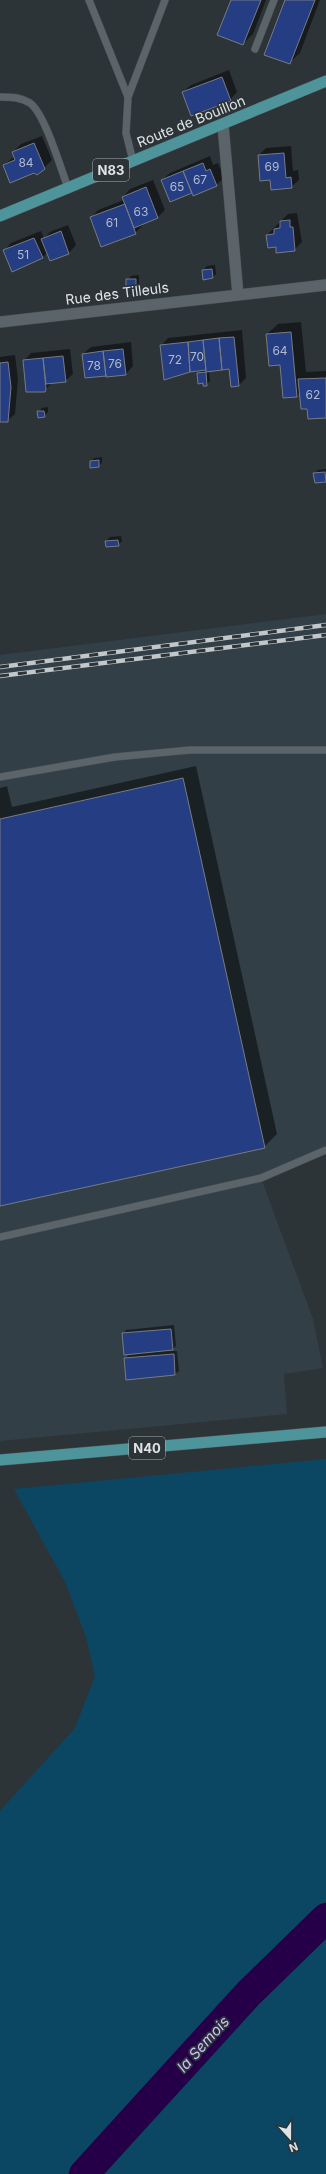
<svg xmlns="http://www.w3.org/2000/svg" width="326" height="2174" viewBox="0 0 326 2174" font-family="Inter,sans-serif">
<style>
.built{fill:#323f47}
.green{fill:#0b4762}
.shadow{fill:#0007}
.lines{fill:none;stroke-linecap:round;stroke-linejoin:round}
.river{stroke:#250049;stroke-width:30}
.building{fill:#253d82;stroke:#777b83}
.service-casing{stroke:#494f53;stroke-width:8}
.minor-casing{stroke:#494f53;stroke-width:12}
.primary-casing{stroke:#494f53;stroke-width:12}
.service{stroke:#5b6469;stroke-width:7}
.minor{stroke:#5b6469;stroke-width:11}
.primary{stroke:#4d959b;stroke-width:11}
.rail-casing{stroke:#c2c7ca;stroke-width:4.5}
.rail{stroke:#2c3438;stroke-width:3;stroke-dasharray:9;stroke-linecap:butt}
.labels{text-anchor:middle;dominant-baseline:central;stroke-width:3.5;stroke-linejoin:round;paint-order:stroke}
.number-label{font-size:12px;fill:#b0bacd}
.shield{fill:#2c3438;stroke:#a9aeb2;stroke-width:1}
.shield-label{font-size:13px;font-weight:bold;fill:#dee3e6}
.street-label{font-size:14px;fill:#dee3e6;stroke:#2c3438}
.water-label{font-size:15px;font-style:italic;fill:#d1bdfd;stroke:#2c3438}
</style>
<rect width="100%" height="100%" fill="#2c3438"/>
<path class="built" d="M326,614v536l-65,28 52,141 10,49 -39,6 3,40 -287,27v-786z"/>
<path class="green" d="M326,1459v442l-85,86 -174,187h-67v-363l75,-83 20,-52 -9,-39 -21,-55 -51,-93z
M326,1936v238h-229l154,-172z"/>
<path class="shadow" d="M232,0h34l-13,34 -10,10z
M286,0h34l-20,53 -11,10z
M229,70l8,22 -7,8 -47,-8 8,-7z
M42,136l10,24 -8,8 -10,4 -30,-7 11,-9 -2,-4 8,-8z
M291,146l2,25 5,-1 1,10 -8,7 -20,-8 -12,-24 7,-7z
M210,156l3,9 5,-2 6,15 -8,7 -45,16 -9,-21 8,-7z
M153,180l12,30 -7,7 -16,6 1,2 -8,8 -44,-15 7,-8 26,-10 -1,-3 7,-8z
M297,213l5,29 -8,8 -17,-4 -10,-11 21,-21z
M68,225l8,20 -7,8 -19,7 -2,-8 -6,6 -38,-7 7,-8 30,-12 3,7 6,-6z
M215,265l1,9 -3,3 -10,-7 4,-4z
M139,275v9l-3,3 -9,-7 4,-4z
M301,322l5,50 20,-1v46l-18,-9 -8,-16 -3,4 -30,-62 11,-10z
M242,330l4,48 -7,7 -9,-17 -21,2 1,11 -4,4 -8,-12 3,-2 -20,2 -8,5 -9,1 -3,-33 7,-8z
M131,342l2,24 -7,8 -40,3 -3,-23 8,-7z
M70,349l3,25 -8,7 -13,2 -8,8 -20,-30 7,-8z
M15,355l3,24 -3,35 -8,7h-7v-64z
M48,407v5l-4,4 -6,-4 4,-4z
M102,457v5l-3,4 -8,-5 3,-3z
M326,469l-1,12 -11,-7 4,-4z
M121,536l1,5 -4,4 -12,-4 4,-4z
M196,766l81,368 -13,13 -264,58v-417l7,-2 5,21z
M174,1325l2,21 -5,5h6l2,20 -4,3 -48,5 -2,-20 5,-6 -7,-19 3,-4z"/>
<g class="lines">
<path class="river" d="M84,2174l164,-180 78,-76"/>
</g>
<path class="building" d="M231,0h30l-18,45 -26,-10z
M285,0h30l-25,64 -26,-9z
M222,77l9,24 -40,15 -9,-24z
M34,143l11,26 -8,6 -3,-2 -24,10 -7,-18 12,-5 -3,-8z
M284,153l2,25 5,-1 1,11 -21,2 -1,-10 -10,1 -2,-26z
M203,163l3,8 4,-2 7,17 -24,10 -10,-25z
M183,171l9,22 -22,9 -9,-22z
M146,187l12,31 -24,10 -12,-31z
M125,204l11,30 -35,13 -11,-30z
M290,220v7h3l2,24 -19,2v-6l-8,1 -2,-13 8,-1v-5l6,-1v-7z
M61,231l8,23 -19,7 -9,-22z
M34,238l9,20 -31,14 -9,-22z
M212,269l1,9 -10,2 -1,-10z
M126,279h10v9l-10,1z
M291,332l6,65 -14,1 -3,-33 -11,1 -3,-32z
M234,337l5,49 -8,1 -2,-18 -7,1 -3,-32z
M219,338l3,32 -16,2 -3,-32z
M203,340l3,30 -16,2 -2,-30z
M188,342l2,30 -26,8 -4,-35z
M123,349l3,26 -20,2 -3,-26z
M103,351l3,25 -21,2 -3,-24z
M63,356l3,26 -20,2 -3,-26z
M43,358l3,31 -1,3h-19l-3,-32z
M8,362l3,25 -3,35h-8v-59z
M206,372l1,14h-4v-3l-5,1 -1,-11z
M326,378v40l-18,1 -1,-10h-6l-3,-30z
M37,411h7l1,6 -7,1z
M99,460v7l-9,1v-7z
M325,472l1,10 -11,1 -2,-10z
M118,540l1,6 -13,1 -1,-6z
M183,778l82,370 -265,58v-387z
M171,1329l2,21 -49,5 -2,-22z
M174,1354l1,21 -49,5 -2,-22z"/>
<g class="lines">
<defs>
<path id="service" d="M89,0l39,97
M255,49l19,-49
M0,97c11,0 20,0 30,6 15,11 31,66 38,85
M133,161l-7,-28 2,-36 37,-97
M0,777l115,-20 75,-7h136
M0,1237l261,-59 65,-28"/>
<path id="minor" d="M223,125l15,170
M0,322l326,-37"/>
<path id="primary" d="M0,216l326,-135
M0,1460l326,-28"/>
</defs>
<use href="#service" class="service-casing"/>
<use href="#minor" class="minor-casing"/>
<use href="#primary" class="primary-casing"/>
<use href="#service" class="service"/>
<use href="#minor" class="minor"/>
<use href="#primary" class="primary"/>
<defs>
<path id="rail" d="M0,667l326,-42
M0,676l326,-41"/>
</defs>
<use href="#rail" class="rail-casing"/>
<use href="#rail" class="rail"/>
</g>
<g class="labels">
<g class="number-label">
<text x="26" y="162">84</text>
<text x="272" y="166">69</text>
<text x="200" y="179">67</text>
<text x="177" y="186">65</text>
<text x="141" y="211">63</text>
<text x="112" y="222">61</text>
<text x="23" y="254">51</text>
<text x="280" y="350">64</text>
<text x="197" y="356">70</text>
<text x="175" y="359">72</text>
<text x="115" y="363">76</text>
<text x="94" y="365">78</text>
<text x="313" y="394">62</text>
</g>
<g class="shield">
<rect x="93" y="159" width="36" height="22" rx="3"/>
<rect x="129" y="1437" width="36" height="22" rx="3"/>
</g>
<g class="shield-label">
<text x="111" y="170">N83</text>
<text x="147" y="1448">N40</text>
</g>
<g class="street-label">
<text transform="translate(191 121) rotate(-22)">Route de Bouillon</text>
<text transform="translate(117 293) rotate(-7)">Rue des Tilleuls</text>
</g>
<g class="water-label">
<text transform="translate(203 2044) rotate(-48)">la Semois</text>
</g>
</g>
<g transform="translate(290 2138) rotate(159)" stroke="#2c3438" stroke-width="3" paint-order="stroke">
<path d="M0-3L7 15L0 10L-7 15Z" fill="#dee3e6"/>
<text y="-6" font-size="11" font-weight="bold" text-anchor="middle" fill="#dee3e6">N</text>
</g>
</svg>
